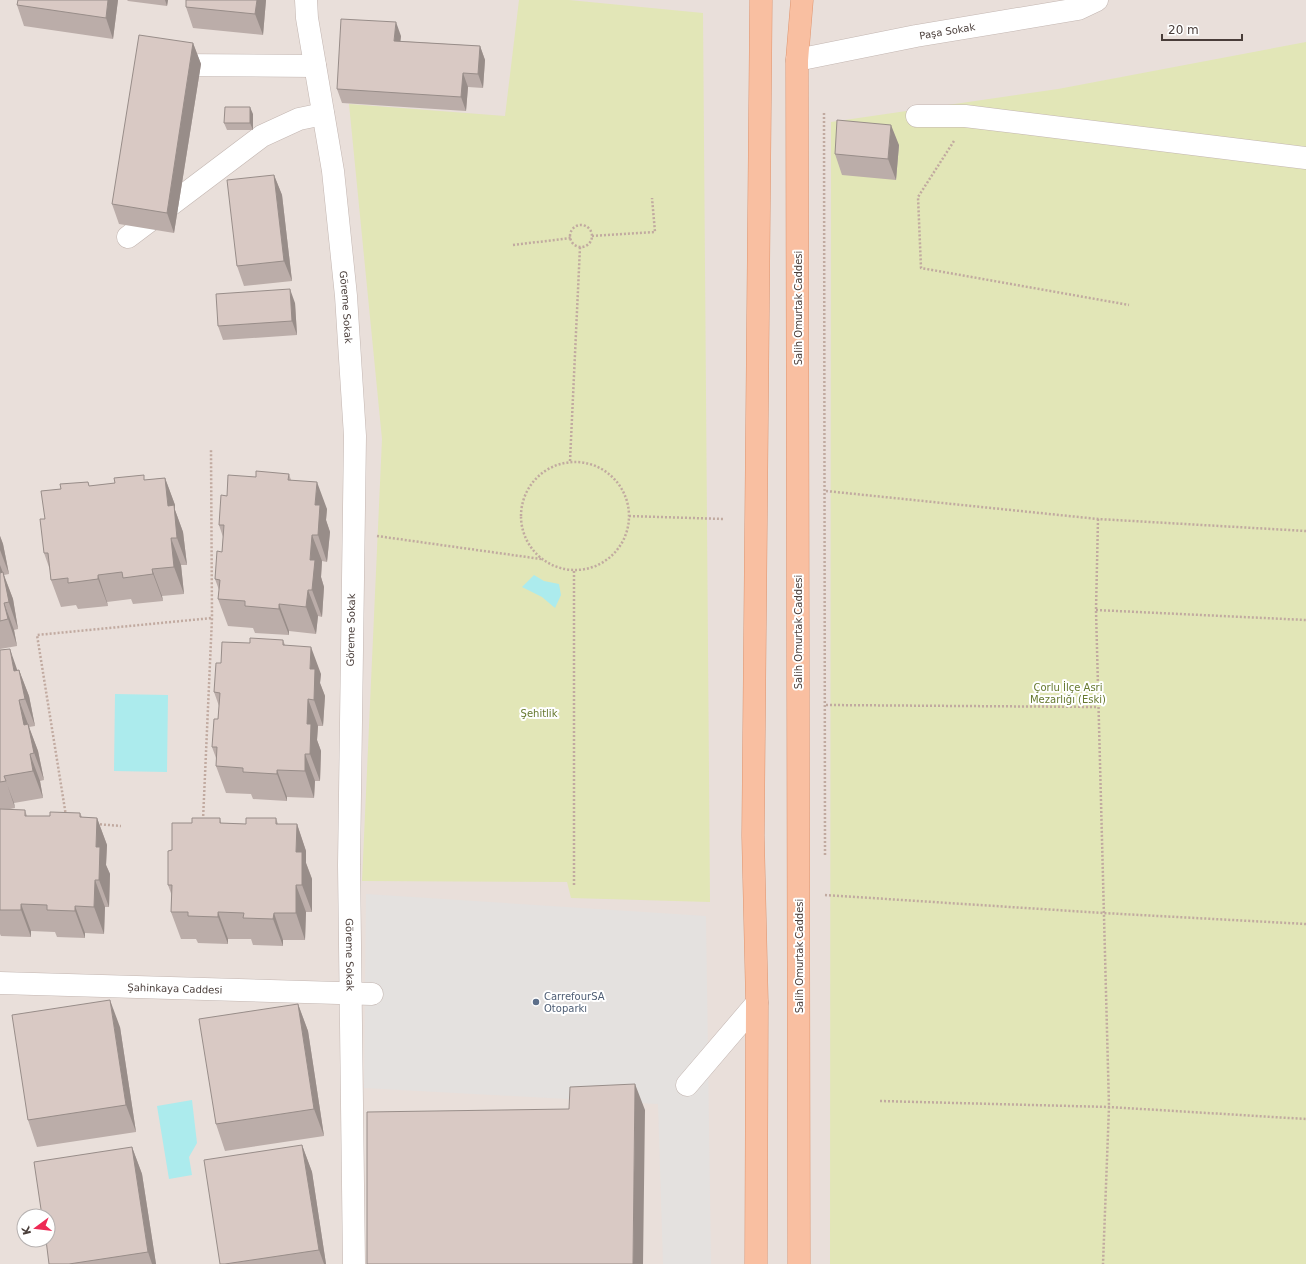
<svg xmlns="http://www.w3.org/2000/svg" width="1306" height="1264" viewBox="0 0 1306 1264" font-family="'DejaVu Sans',sans-serif">
<style>
.residential{fill:#e9dfda;fill-rule:evenodd}
.green{fill:#e2e6b7}
.parking{fill:#e4e1df}
.water{fill:#acebed}
.lines{fill:none;stroke-linecap:round;stroke-linejoin:round}
.minor-casing{stroke:#c3b6b1;stroke-width:23}
.major-casing{stroke:#de9570;stroke-width:23}
.path{stroke:#c1aaa0;stroke-width:2.5;stroke-dasharray:2 2;stroke-linecap:butt}
.minor{stroke:#fff;stroke-width:22}
.major{stroke:#f9bfa1;stroke-width:22}
.wall{fill:#bbada9}
.shaded-wall{fill:#988d89}
.building{fill:#d9c9c4;stroke:#988d89}
.service-dot{fill:#5c6f8a;stroke:#fff;stroke-width:1.5}
.labels{text-anchor:middle;dominant-baseline:central;stroke-width:4;stroke-linejoin:round;paint-order:stroke}
.street-label{font-size:10px;fill:#493d39;stroke:#fff}
.park-label{font-size:10px;fill:#66792f;stroke:#fff}
.service-label{font-size:10px;fill:#4e5e75;stroke:#fff;text-anchor:start}
</style>
<rect width="100%" height="100%" fill="#f5efec"/>
<path class="residential" d="M0,0h1306v1264h-1306zM24,1216h24v24h-24z"/>
<path class="green" d="M519,0h50l134,13 7,889 -139,-4 -4,-16 -205,-1 20,-442 -33,-335 156,12z
M1306,42v1222h-476l1,-1142 227,-33z"/>
<path class="parking" d="M366,894l340,22 5,348h-48l-5,-160 -294,-16z"/>
<path class="water" d="M534,575l10,6 15,3 2,11 -6,13 -13,-11 -20,-10z
M115,694l53,1 -1,77 -53,-1z
M192,1100l5,43 -8,14 3,18 -23,4 -12,-73z"/>
<g class="lines">
<defs>
<g id="minor">
<path id="s1" d="M306,0l1,18 26,153 13,125 9,140 -6,429 5,399"/>
<path id="s2" d="M797,60l119,-24 162,-27 19,-9"/>
<path d="M174,65l141,1"/>
<path d="M917,116h48l341,42"/>
<path d="M128,237l134,-101 37,-17 24,-5"/>
<path id="s3" d="M0,983l372,11"/>
<path d="M687,1085l70,-82"/>
</g>
<path id="major" d="M756,1264l1,-261 -4,-167 8,-836
M799,1264l-2,-1204 5,-60"/>
</defs>
<use href="#minor" class="minor-casing"/>
<use href="#major" class="major-casing"/>
<path class="path" d="M824,113l1,743
M954,141l-36,56 3,71 208,37
M570 236a11 11 0 1 1 22 0a11 11 0 1 1-22 0Z
M592,236l63,-4 -3,-34
M513,245l58,-7
M570,461l10,-214
M521 516a54 54 0 1 1 108 0a54 54 0 1 1-108 0Z
M826,491l272,28 208,12
M629,516l94,3
M1098,519l-2,91 13,497 -6,157
M377,536l164,23
M1096,610l210,10
M826,705l272,2
M66,816l-29,-181 175,-17
M203,820l9,-202 -1,-169
M96,824l25,2
M574,885v-314
M825,895l278,18 203,11
M880,1101l229,6 197,12"/>
<use href="#minor" class="minor"/>
<use href="#major" class="major"/>
</g>
<path class="wall" d="M18,0h100l-5,39 -89,-13 -7,-21z
M127,0h41l-1,6 -39,-5z
M186,0h80l-3,35 -70,-7 -7,-21z
M401,36l-1,5 80,5 5,14 -2,28 -15,-1 -2,24 -124,-8 -5,-14z
M193,43l8,21 -27,169 -55,-9 -7,-20z
M253,114v16h-26l-3,-7z
M899,145l-3,35 -54,-5 -7,-21z
M274,175l8,20 10,86 -48,5 -7,-20z
M295,303l2,32 -74,5 -5,-14z
M289,474l2,6 36,29 -1,11 4,12 -3,30 -5,-1 -1,16 3,10 -2,30 -4,-1 -2,18 -27,-3v4l-34,-2 -2,-5 -25,-2 -10,-27 1,-9 -4,-11 7,-27 1,-15 -4,-12 8,-29 29,-19z
M165,478l10,27v5l8,22 4,33h-6l3,29 -22,2 1,5 -30,3 -2,-5 -24,3 1,4 -30,3 -2,-4 -15,2 -10,-27 -1,-10 -6,-17 1,-34 16,-30z
M0,536l3,8 6,30 -5,1 9,24 5,30 -4,1 3,16 -17,3z
M283,640l2,5 36,29 -1,9 5,13 -2,30h-5l-1,14 4,11 -1,30h-5l-1,17 -27,-1v4l-34,-2 -2,-5 -25,-1 -10,-27v-8l-4,-11 6,-28 1,-13 -5,-14 7,-29 29,-20z
M0,650l17,20h2l10,26 6,30 -6,1 9,24 6,29 -4,1 3,17 -29,5 1,5 -10,2h20l2,6h23l30,-3 2,4 15,1 10,27 -1,20 4,9 -1,33h-4l-1,27 -19,-1v5l-28,-1 -2,-5 -24,-1v6l-30,-1 -1,-2z
M220,818l1,5 25,1 30,-6 2,6h19l9,27v12l6,16v33h-6l-1,28h-22v6l-30,-1 -2,-6h-23v5l-30,-1 -2,-4h-15l-10,-27 1,-16 -4,-11 4,-35 20,-27z
M298,1004l10,27 16,105 -99,15 -9,-27z
M120,1027l16,105 -99,15 -9,-27z
M302,1145l10,27 14,92h-106z
M132,1147l10,27 14,90h-107z"/>
<path class="shaded-wall" d="M108,0h10l-5,39 -7,-21z
M165,0h3l-1,6z
M257,0h9l-3,35 -8,-21z
M396,22l5,14 -2,19 -5,-14z
M193,43l8,21 -27,169 -7,-20z
M480,46l5,14 -2,28 -5,-14z
M463,73l5,14 -2,24 -5,-14z
M250,107l3,7v16l-3,-7z
M891,125l8,20 -3,35 -8,-21z
M274,175l8,20 10,86 -8,-20z
M290,289l5,14 2,32 -5,-14z
M165,478l10,27v5l8,22 4,33 -10,-27 -9,-32z
M317,482l10,27 -1,11 4,12 -3,30 -9,-27 -3,-30z
M312,535l10,26 -1,16 3,10 -2,30 -10,-27 -2,-30z
M0,536l3,8 6,30 -9,-24z
M171,538l10,27 3,29 -10,-27z
M0,565l13,34 5,30 -18,-52z
M152,569l10,27 1,5 -10,-27z
M98,575l9,27 1,4 -10,-27z
M308,590l10,26 -2,18 -10,-27z
M4,603l10,27 3,16 -9,-27z
M279,604l10,27v4l-10,-26z
M311,647l10,27 -1,9 5,13 -2,30 -9,-26 -4,-31z
M10,649l9,26 -5,-4z
M19,670l10,26 6,30 -10,-27z
M308,699l10,27 -1,14 4,11 -1,30 -10,-27 -3,-30z
M19,700l19,51 6,29 -20,-55z
M30,754l10,27 3,17 -10,-27z
M305,754l10,27 -1,17 -9,-27z
M277,770l10,27v4l-10,-27z
M4,776l10,27 1,5 -9,-27z
M97,818l10,27 -1,20 4,9 -1,33 -10,-27 -3,-33z
M297,824l9,27v12l6,16v33l-10,-27 -6,-33z
M95,880l10,27 -1,27 -10,-27z
M296,885l10,27 -1,28 -9,-27z
M21,904l10,27v6l-10,-27z
M75,906l10,27v5l-10,-27z
M218,912l10,27v5l-10,-27z
M274,913l9,27v6l-10,-27z
M110,1000l10,27 16,105 -10,-27z
M298,1004l10,27 16,105 -10,-27z
M635,1084l10,26 -2,154h-10z
M302,1145l10,27 14,92h-2l-5,-14z
M132,1147l10,27 14,90h-4l-4,-12z"/>
<path class="building" d="M18,0h90l-2,18 -89,-13z
M186,0h71l-2,14 -69,-7z
M341,19l55,3 -2,19 86,5 -2,28 -15,-1 -2,24 -124,-8z
M139,35l54,8 -26,170 -55,-9z
M225,107h25v16h-26z
M837,120l54,5 -3,34 -53,-5z
M274,175l10,86 -47,5 -10,-86z
M290,289l2,32 -74,5 -2,-32z
M256,471l33,3 -1,6 29,2 -2,23h5l-2,30h-6l-2,25h5l-3,30h-4l-2,17 -27,-3v5l-34,-3v-5l-27,-2 2,-19 -5,-1 2,-28 5,1 2,-27h-5l2,-30 6,1 1,-21 28,2z
M144,475v5l21,-2 3,28 6,-1 3,33h-6l3,29 -22,2 1,5 -30,4 -1,-6 -24,3v4l-30,4v-5l-17,2 -3,-27h-4l-4,-34h5l-4,-28 20,-2 -1,-5 28,-2 1,4 26,-3 -1,-5z
M3,572l6,30 -5,1 4,16 -8,2v-48z
M250,638l33,2v5l28,2 -1,22h5l-1,31 -6,-1 -1,25h4l-1,30h-5v17l-28,-1v4l-34,-2v-4l-27,-2 1,-19h-5l2,-28h4l2,-26 -6,-1 2,-29h5l1,-21 28,1z
M10,649l4,22 5,-1 6,29 -6,1 5,25 4,-1 6,29 -4,1 3,17 -29,5 2,5 -6,1v-132z
M0,809l25,1v6h25v-4l30,1v4l17,1 -1,29h4l-1,33h-4l-1,27 -19,-1v5l-28,-1v-5l-26,-1v6h-21z
M192,818h28v5l26,1v-6h30v6h21l-1,28h6v33h-6v28h-22l-1,6 -30,-1 1,-5 -26,-1v5l-30,-1v-4h-17l1,-27h-4v-34l4,-1v-27h20z
M110,1000l16,105 -98,15 -16,-105z
M298,1004l16,105 -98,15 -17,-105z
M635,1084l-2,180h-266v-152l202,-3 1,-22z
M302,1145l17,105 -94,14h-5l-16,-104z
M132,1147l16,105 -79,12h-20l-3,-24h2v-24h-6l-8,-54z"/>
<circle class="service-dot" cx="536" cy="1002" r="4"/>
<g class="labels">
<g class="street-label">
<text stroke="none"><textPath href="#s2" startOffset="153">Paşa Sokak</textPath></text>
<text stroke="none"><textPath href="#s1" startOffset="310">Göreme Sokak</textPath></text>
<text transform="translate(798 308) rotate(-90)">Salih Omurtak Caddesi</text>
<text transform="translate(351 630) rotate(-89)">Göreme Sokak</text>
<text transform="translate(798 632) rotate(-90)">Salih Omurtak Caddesi</text>
<text stroke="none"><textPath href="#s1" startOffset="958">Göreme Sokak</textPath></text>
<text transform="translate(799 956) rotate(-90)">Salih Omurtak Caddesi</text>
<text stroke="none"><textPath href="#s3" startOffset="175">Şahinkaya Caddesi</textPath></text>
</g>
<g class="park-label">
<text x="1068" y="687">Çorlu İlçe Asri<tspan x="1068" dy="12">Mezarlığı (Eski)</tspan></text>
<text x="539" y="713">Şehitlik</text>
</g>
<g class="service-label">
<text x="544" y="996">CarrefourSA<tspan x="544" dy="12">Otoparkı</tspan></text>
</g>
</g>
<g transform="translate(36 1228) rotate(255)"><circle r="19" fill="#ffffff" stroke="#b6b1b0"/>
<path d="M0-3L7 15L0 10L-7 15Z" fill="#ee2954"/>
<text y="-6" font-size="11" font-weight="bold" text-anchor="middle" fill="#493d39">K</text>
</g>
<path d="M1162 34v6h80v-6" fill="none" stroke="#493d39" stroke-width="2"/>
<text x="1168" y="34" font-size="12" fill="#493d39" stroke="#ffffff" stroke-width="3" paint-order="stroke">20 m</text>
</svg>
